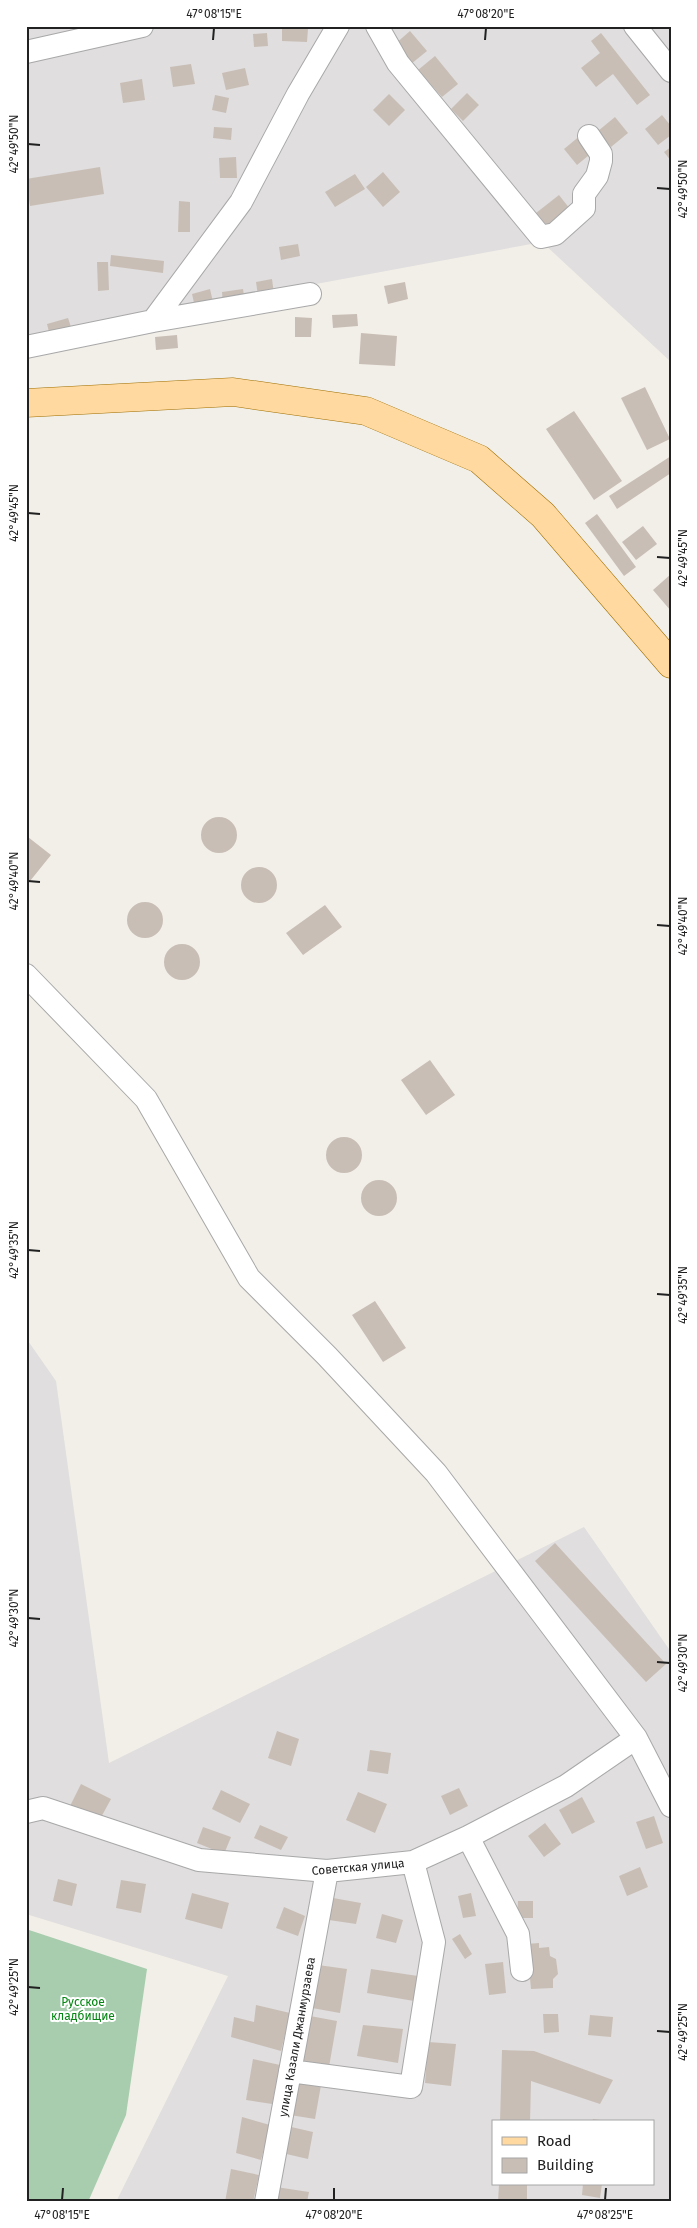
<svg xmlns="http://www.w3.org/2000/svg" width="697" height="2228" viewBox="0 0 697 2228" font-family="'Fira Sans',sans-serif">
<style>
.residential{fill:#e0dede;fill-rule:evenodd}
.cemetery{fill:#a7cdae}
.building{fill:#c8beb6}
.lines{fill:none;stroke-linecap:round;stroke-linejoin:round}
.minor-casing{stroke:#a8a8a8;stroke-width:24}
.major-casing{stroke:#9f6f00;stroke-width:29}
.minor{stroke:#fff;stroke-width:22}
.major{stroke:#ffd9a0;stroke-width:28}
.ticks{fill:none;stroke:#212121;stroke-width:2}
.labels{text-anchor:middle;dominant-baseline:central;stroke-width:4;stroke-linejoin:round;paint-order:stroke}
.street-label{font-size:12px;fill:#212121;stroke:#fff}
.park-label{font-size:12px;fill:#048612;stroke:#fff}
.neatline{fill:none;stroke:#212121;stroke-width:2}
.ticks-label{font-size:12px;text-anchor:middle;fill:#212121}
</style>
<rect width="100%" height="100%" fill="#f2efe8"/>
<path class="residential" d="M26,26h645v336l-129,-120 -516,96z
M26,1338l30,43 53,382 475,-236 87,125v550h-555l112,-226 -202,-62zM493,2122h160v62h-160z"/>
<path class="cemetery" d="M26,1929l121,40 -21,146 -38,87h-62z"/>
<path class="building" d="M282,28l26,1 -1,13 -25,-1z
M410,31l17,20 -16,13 -17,-19z
M267,33l1,13 -14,1 -1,-13z
M601,33l49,62 -13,10 -24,-31 -17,13 -15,-19 19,-15 -9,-12z
M435,56l23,28 -16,13 -24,-27z
M191,64l4,20 -22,3 -3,-20z
M245,68l4,17 -23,5 -4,-17z
M142,79l3,21 -22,3 -3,-20z
M467,93l12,12 -16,16 -12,-12z
M389,94l16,16 -16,16 -16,-16z
M215,95l14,3 -3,15 -14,-3z
M662,115l9,11v9l-13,10 -13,-16z
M615,117l13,16 -17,14 -13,-16z
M214,127l18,1 -1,12 -18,-2z
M581,135l13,16 -17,14 -13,-16z
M671,147v14l-7,-9z
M236,157l1,21h-17l-1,-20z
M100,167l4,27 -74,12 -4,-27z
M383,172l17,20 -17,15 -17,-20z
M355,174l10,15 -30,18 -10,-15z
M559,195l11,14 -23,17 -11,-13z
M179,201l11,1v30h-12z
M298,244l2,12 -19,4 -2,-13z
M111,255l53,6 -1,12 -53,-7z
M97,262h11l1,28 -11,1z
M272,279l2,15 -16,2 -2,-14z
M405,282l3,17 -20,5 -4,-18z
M210,289l3,13 -18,5 -3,-13z
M243,289l2,13 -22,3 -1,-13z
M357,314l1,12 -25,2 -1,-13z
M295,317l17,1 -1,19h-16z
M68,318l3,9 -22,5 -2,-8z
M361,333l36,3 -2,30 -36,-2z
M177,335l1,13 -22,2 -1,-13z
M645,387l25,52 -23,11 -26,-52z
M574,411l48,70 -28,19 -48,-71z
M671,456v17l-54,36 -8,-13z
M597,514l39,53 -12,9 -39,-53z
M643,526l14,18 -21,16 -14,-18z
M671,574v37l-18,-21z
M201 835a18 18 0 1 1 36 0a18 18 0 1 1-36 0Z
M28,837l23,18 -25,31v-47z
M241 885a18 18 0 1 1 36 0a18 18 0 1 1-36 0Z
M127 920a18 18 0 1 1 36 0a18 18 0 1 1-36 0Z
M325,905l17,22 -39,28 -17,-22z
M164 962a18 18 0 1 1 36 0a18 18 0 1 1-36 0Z
M430,1060l25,35 -29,20 -25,-35z
M326 1155a18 18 0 1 1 36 0a18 18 0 1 1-36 0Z
M361 1198a18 18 0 1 1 36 0a18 18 0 1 1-36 0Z
M375,1301l31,47 -23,14 -31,-47z
M555,1543l111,121 -20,18 -111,-121z
M277,1731l22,8 -8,27 -23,-8z
M370,1750l21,3 -3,21 -21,-3z
M81,1784l30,15 -12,22 -29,-15z
M459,1788l9,18 -18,9 -9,-19z
M221,1790l29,14 -10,19 -28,-14z
M358,1792l29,12 -12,29 -29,-13z
M582,1797l13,25 -23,12 -13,-24z
M654,1816l9,27 -17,6 -10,-27z
M545,1823l16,21 -17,13 -16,-21z
M260,1825l28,12 -7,13 -27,-12z
M203,1827l28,10 -7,17 -27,-11z
M640,1867l8,20 -21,9 -8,-20z
M58,1879l19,5 -5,22 -19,-5z
M121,1880l25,4 -5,29 -25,-5z
M192,1893l37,10 -7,26 -37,-10z
M471,1893l5,23 -13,2 -5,-22z
M333,1898l28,5 -5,21 -27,-4z
M518,1901h15v17h-16z
M284,1907l21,9 -7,20 -22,-8z
M382,1914l21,6 -7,23 -20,-5z
M460,1934l12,20 -7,5 -13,-20z
M539,1943v5l10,-1 1,9 6,3 2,15 -5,5v9l-22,1 -4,-45z
M503,1962l3,31 -17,2 -4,-31z
M318,1965l29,4 -7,44 -28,-5z
M371,1969l47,7 -4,25 -47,-8z
M256,2005l34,8 -9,38 -50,-14 3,-20 20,5z
M543,2014h15l1,18 -15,1z
M590,2015l23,2 -2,20 -23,-2z
M310,2016l27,5 -8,46 -27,-5z
M363,2025l40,4 -5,34 -41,-7z
M428,2042l28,2 -5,42 -26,-3z
M502,2050l32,1 79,29 -13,24 -69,-23 -1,41h-30z
M253,2059l27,6 -8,39 -26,-4z
M296,2080l25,5 -6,34 -25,-4z
M242,2117l28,8 -9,35 -25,-7z
M593,2119l15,2v1h-16z
M287,2126l26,6 -5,27 -26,-6z
M231,2169l28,6 -6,27h-28z
M499,2184h28v18h-29z
M583,2184h19l-2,14 -18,-3z
M276,2187l33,5 -2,10h-34z"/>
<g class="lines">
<defs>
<path id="minor" d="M377,26l21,37 143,174 14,-3 29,-26v-14l13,-18 4,-15v-7l-12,-18
M635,26l36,45
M26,52l116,-26
M153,321l157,-27
M26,347l127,-26 88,-119 57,-108 40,-68
M26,975l120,124 103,179 78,78 109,117 200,265 35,68
M26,1812l17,-4 156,52 128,11 86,-9 55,-25 98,-51 70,-48
M468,1837l50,97 4,36
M290,2071l121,16 23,-145 -21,-80
M266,2202l61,-331"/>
<path id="major" d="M26,403l207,-11 133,19 113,48 64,56 128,149"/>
</defs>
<use href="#minor" class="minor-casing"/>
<use href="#major" class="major-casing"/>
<use href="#minor" class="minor"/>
<use href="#major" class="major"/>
</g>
<path class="ticks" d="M213,40l1,-12M485,40l1,-12M28,144l12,1M657,188l13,1M28,513l12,1M657,557l13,1M28,881l12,1M657,925l13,1M28,1250l12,1M657,1294l13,1M28,1618l12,1M657,1662l13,1M28,1987l12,1M657,2031l13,1M62,2200l1,-12M334,2200v-12M605,2200l1,-12"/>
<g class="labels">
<g class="street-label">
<text transform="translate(358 1867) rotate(-5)">Советская улица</text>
<text transform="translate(297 2037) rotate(-80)">улица Казали Джанмурзаева</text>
</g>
<g class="park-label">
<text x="83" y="2002">Русское<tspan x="83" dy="14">кладбищие</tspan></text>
</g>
</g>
<rect width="697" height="2228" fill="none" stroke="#ffffff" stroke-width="55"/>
<rect x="492" y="2120" width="162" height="65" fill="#ffffff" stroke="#a6a6a6"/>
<rect x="502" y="2137" width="25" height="8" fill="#ffd9a0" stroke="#a6a6a6"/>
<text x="537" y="2146" font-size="15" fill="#212121">Road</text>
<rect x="502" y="2158" width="25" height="15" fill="#c8beb6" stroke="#a6a6a6"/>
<text x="537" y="2170" font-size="15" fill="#212121">Building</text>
<rect x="28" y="28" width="642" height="2172" class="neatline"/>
<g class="ticks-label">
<text x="214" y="18">47°08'15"E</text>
<text x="486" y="18">47°08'20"E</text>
<text transform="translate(14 144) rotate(-90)" y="4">42°49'50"N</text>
<text transform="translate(683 189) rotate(-90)" y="4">42°49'50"N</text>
<text transform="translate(14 513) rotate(-90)" y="4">42°49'45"N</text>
<text transform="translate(683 558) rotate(-90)" y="4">42°49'45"N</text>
<text transform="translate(14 881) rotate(-90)" y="4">42°49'40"N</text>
<text transform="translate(683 926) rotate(-90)" y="4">42°49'40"N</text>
<text transform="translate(14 1250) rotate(-90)" y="4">42°49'35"N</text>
<text transform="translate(683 1295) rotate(-90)" y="4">42°49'35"N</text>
<text transform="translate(14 1618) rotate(-90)" y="4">42°49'30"N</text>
<text transform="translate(683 1663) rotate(-90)" y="4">42°49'30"N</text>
<text transform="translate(14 1987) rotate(-90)" y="4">42°49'25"N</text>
<text transform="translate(683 2032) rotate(-90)" y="4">42°49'25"N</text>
<text x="62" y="2219">47°08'15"E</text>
<text x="334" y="2219">47°08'20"E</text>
<text x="605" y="2219">47°08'25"E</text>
</g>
</svg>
